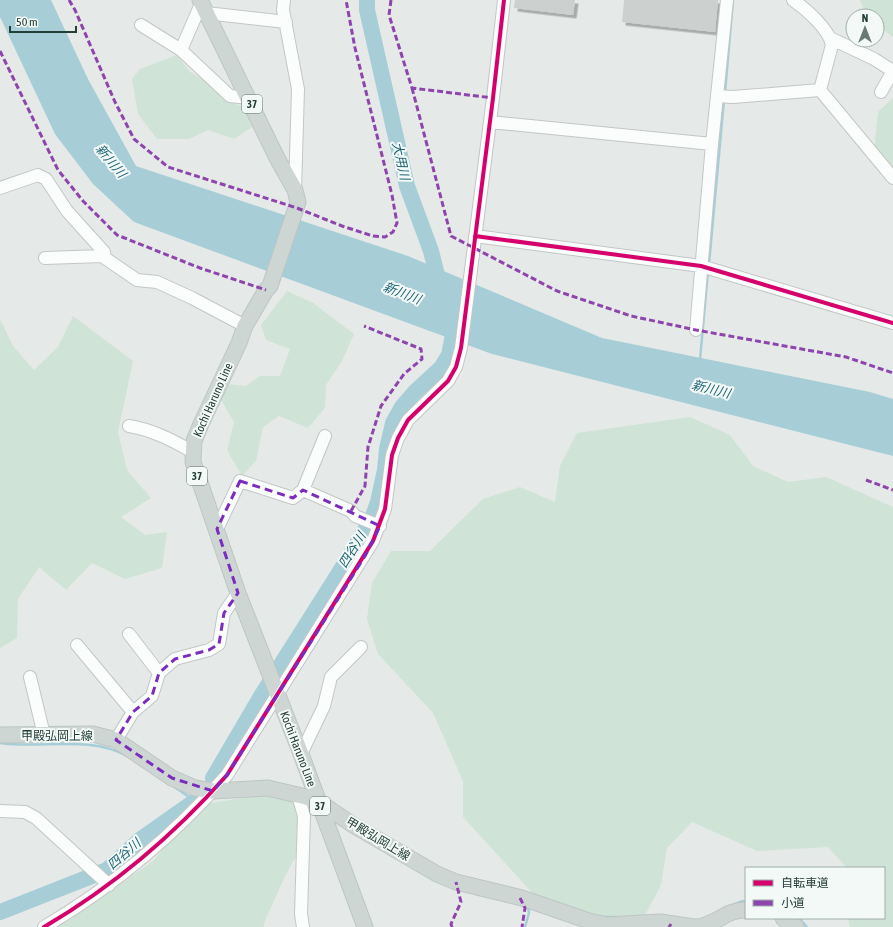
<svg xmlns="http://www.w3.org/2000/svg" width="893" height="927" viewBox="0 0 893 927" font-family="'Asap Condensed','Noto Sans JP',sans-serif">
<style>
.green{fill:#cfe3d6}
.water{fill:#a7ced7}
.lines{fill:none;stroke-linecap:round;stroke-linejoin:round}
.stream{stroke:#a7ced7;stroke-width:2.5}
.river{stroke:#a7ced7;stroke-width:16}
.building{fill:#ccd1cf;filter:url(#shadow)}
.minor-casing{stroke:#c2c7c5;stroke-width:14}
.major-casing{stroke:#bdc6c4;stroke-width:17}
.minor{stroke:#fbfcfc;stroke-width:12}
.major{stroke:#ced6d4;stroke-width:15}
.quiet{stroke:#8e44ad;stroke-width:3;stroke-dasharray:6 3;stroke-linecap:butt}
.cycleway-casing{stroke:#f3f9f6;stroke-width:6}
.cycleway{stroke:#d6006c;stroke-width:4}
.marked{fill:none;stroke:#7b2cbf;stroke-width:3;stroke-dasharray:8 5;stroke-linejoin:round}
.labels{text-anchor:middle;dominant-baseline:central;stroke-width:4;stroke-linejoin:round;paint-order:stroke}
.shield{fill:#f3f9f6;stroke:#617570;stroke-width:1}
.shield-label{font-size:11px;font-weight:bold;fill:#233d37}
.street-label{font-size:12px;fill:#233d37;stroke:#f3f9f6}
.water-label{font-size:13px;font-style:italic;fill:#1f6578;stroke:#f3f9f6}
</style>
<defs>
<filter id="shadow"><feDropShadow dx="3.5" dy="3.5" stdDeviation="0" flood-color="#0004"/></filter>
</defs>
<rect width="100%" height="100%" fill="#e5eae8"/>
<path class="green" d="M860,0h33v37l-16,-12v-9h-11z
M177,55l13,17 20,11 20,19 19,7 3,18 -18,12 -26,-9 -19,9h-32l-19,-25 -6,-35 8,-10z
M893,98v76l-19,-23 4,-39z
M287,291l26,12 41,31 -12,27 -16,24 -1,23 -17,20 -29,-12 -16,11 -7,34 -14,15 -15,-26 7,-28 -14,-24 6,-14 20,2 14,-10h20l10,-27 -24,-9 -5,-15z
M73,316l60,45 -15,71 9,38 24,28 -30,19 24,18 22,-3 -5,36 -37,11 -33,-16 -26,27 -27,-23 -21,32 -1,39 -17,10v-329l13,27 21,24 24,-23z
M690,417l40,18 23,31 35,16 38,-5 67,30v420h-43l-2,-9h36v-50h-37l-19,-21 -71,4 -65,-29 -25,26 -6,37 -18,34 -38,4 -68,-25 -74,-81v-36l-30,-68 -55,-59 -11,-35 5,-36 19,-32h39l53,-52 37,-12 35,15 5,-36 17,-33z
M268,794l29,10 3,24 -2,25 -12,21 -22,49v4h-209l16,-8 82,-58 35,-42 23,-16z"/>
<path class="water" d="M0,0h51l37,79 48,87 272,90 194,82 268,54 23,7v57l-401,-102 -358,-132 -41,-38 -38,-50 -55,-117z"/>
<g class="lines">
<path class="stream" d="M725,93l8,-93
M709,264l15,-164
M700,360l8,-89
M0,743c42,6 89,-8 127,13
M173,786l22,15
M724,908l19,-7 3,1
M604,917h11
M799,918l8,9
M525,927l4,-14 -1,-7"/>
<path class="river" d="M367,0v10l40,176 24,65 9,36
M213,778l50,-85 88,-139 22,-38 5,-14 7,-32 2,-21 6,-26 9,-16 13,-15 26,-24 8,-13 7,-36
M0,912l107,-42 34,-31 54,-38"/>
</g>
<path class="building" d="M515,0h60l-2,15 -59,-7z
M624,0h94l-3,32 -93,-10z"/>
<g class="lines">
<defs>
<path id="minor" d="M284,0l-1,10 15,79 -3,101
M793,0c13,9 36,29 39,45l-12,45 73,88
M201,4l-20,46 49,46 19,2
M206,13l80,9
M141,25l40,25
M830,38l44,21 19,12
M881,92l12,-21
M717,96l16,1 87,-7
M490,122l222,22
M0,188l38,-13 8,4 21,32 37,41 1,6
M475,236l226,30 192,57
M45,258l57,-2 35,24 20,2 35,16 53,28
M696,330l16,-186 15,-144
M129,426c24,4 43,14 64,26
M303,490l22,-54
M217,529l23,-48 53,17 10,-8 48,21 4,5 25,10
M129,634l30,39
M77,645l56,67
M30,677l14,58
M116,740l17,-28 19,-16 7,-23 16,-14 34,-9 10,-6 5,-31 14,-20
M301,754l23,-48 7,-29 30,-30
M298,795l6,21 -3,98 2,13
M0,811l25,1 11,6 73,67
M44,927c70,-41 129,-91 183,-152l146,-234 12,-32 7,-54 6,-17 10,-18 40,-39 8,-14 5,-19 32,-250 11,-98"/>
<path id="major" d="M200,0l77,158 18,32 3,12 -28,84 -4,4 -21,36 -6,17 -38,81 -7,17 -1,21 45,131 63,161 64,173
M0,735l93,-1 23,6 56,38 23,10 18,3 55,-3 38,9 13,5 34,23 84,49 19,8 66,16 67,23 18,4 53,-3 34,5
M783,918l13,9
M695,927c19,0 31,-18 51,-17"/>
</defs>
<use href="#minor" class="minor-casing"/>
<use href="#major" class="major-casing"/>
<use href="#minor" class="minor"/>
<use href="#major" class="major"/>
<path class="quiet" d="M69,0l6,10 40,92 19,37 34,28 129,41 45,18 31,10 12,1 8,-5 4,-9 -5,-28 -37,-147 -9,-48
M391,0l-2,15 23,73 81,10
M0,51l58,119 25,31 34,34 83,33 66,22
M412,88l39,148 106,55 74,25 65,14 150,27 47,16
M866,480l27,10
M351,511l14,-25 3,-39 13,-41 23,-32 18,-15 -1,-10 -57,-23
M520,898l5,10 -3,19
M452,927l-1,-3 10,-22 -5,-20
M669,927l2,-3"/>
<defs>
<path id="cycleway" d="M475,236l226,30 192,57
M44,927c70,-41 129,-91 183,-152l146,-234 12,-32 7,-54 6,-17 10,-18 40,-39 8,-14 5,-19 32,-250 11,-98"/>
</defs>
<use href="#cycleway" class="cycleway-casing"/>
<use href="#cycleway" class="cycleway"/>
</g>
<path class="marked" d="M240,481l53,17 10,-8 77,36 -15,30 -138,219 -14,16 -41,-13 -56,-38 17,-28 19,-16 7,-23 16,-14 34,-9 10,-6 5,-31 14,-20 -21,-64z"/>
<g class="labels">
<g class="shield">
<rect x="242" y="95" width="20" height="18" rx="3"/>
<rect x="187" y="467" width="20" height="18" rx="3"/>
<rect x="310" y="797" width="20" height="18" rx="3"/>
</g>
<g class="shield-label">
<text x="252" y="104">37</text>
<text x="197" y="476">37</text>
<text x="320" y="806">37</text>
</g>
<g class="street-label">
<text transform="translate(213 400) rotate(-66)">Kochi Haruno Line</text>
<text x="57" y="736">甲殿弘岡上線</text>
<text transform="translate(298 749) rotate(69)">Kochi Haruno Line</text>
<text transform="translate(378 839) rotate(31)">甲殿弘岡上線</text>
</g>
<g class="water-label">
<text transform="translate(111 161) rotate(50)">新川川</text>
<text transform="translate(401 161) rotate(77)">大用川</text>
<text transform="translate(402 293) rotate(21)">新川川</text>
<text transform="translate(711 389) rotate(14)">新川川</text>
<text transform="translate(352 550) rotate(-58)">四谷川</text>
<text transform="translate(124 854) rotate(-41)">四谷川</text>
</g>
</g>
<rect x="745" y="867" width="140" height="52" fill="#f3f9f6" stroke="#a0aeaa"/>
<rect x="753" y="880" width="20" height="6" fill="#d6006c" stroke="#a0aeaa"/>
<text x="781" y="887" font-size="12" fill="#233d37">自転車道</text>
<rect x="753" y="900" width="20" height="6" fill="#8e44ad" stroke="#a0aeaa"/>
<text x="781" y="907" font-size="12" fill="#233d37">小道</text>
<g transform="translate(865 28)"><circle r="19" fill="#f3f9f6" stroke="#a0aeaa"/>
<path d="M0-3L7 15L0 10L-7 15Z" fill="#677a75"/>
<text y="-6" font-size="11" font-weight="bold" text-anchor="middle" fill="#233d37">N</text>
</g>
<path d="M10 26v6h66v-6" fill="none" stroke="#233d37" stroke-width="2"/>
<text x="16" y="26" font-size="12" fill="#233d37" stroke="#f3f9f6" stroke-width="3" paint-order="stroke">50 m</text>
</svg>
